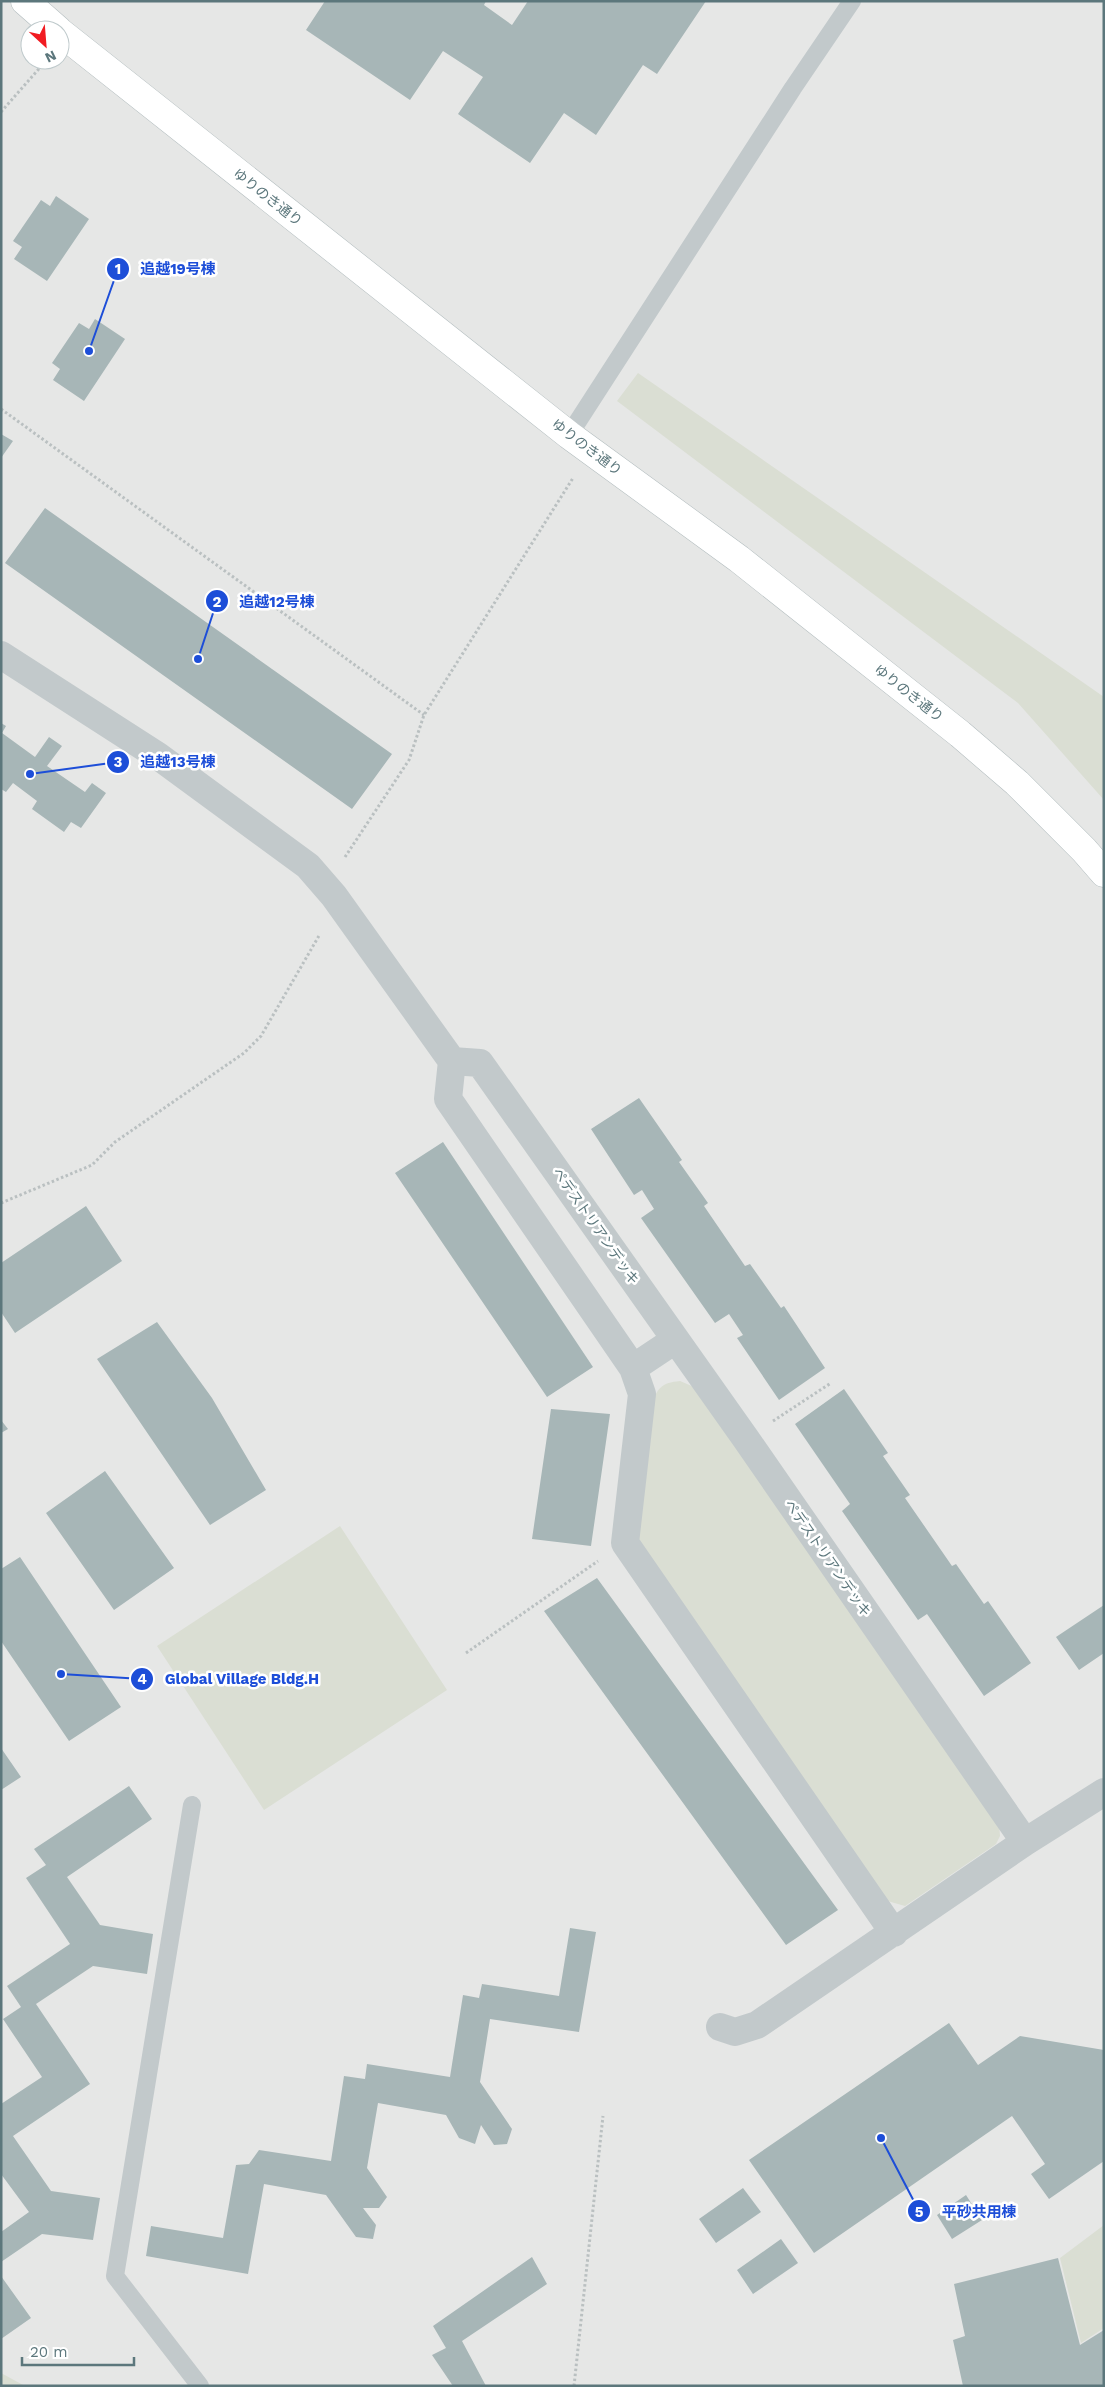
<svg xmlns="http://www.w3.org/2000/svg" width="1105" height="2387" viewBox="0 0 1105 2387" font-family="'Work Sans','Noto Sans JP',sans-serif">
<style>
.built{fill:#e6e7e6;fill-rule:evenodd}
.green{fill:#daded3}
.building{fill:#a7b6b7}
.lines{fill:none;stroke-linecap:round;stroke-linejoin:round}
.secondary-casing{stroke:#b2bcbe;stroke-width:29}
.path{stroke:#bac0c1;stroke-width:3;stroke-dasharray:2.5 2.5;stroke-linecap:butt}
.lane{stroke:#c2c9cb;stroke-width:18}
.street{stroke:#c2c9cb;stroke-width:28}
.secondary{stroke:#fff;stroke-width:28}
.labels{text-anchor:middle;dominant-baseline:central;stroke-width:5;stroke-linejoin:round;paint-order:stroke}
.street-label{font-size:14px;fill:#5c777c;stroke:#fff}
.leader{fill:none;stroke:#1d4ed8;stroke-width:2}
.callout-dot{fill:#1d4ed8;stroke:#fff;stroke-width:2}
.mark-label{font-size:15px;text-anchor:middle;font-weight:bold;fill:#fff}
.callout-label{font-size:15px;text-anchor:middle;font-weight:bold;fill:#1d4ed8;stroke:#fff;stroke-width:5;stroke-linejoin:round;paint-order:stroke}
</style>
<rect width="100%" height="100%" fill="#f8f7f5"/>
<path class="built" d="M1,1h1103v2385h-1103zM30,30h30v30h-30z"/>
<path class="green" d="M638,373l466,324v103l-86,-97 -401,-302z
M680,1381l14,6 305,437 1,12 -4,8 -91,62 -21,-6 -246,-356 13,-140c8,-17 10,-21 29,-23z
M340,1526l107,164 -183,120 -107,-164z
M1104,2225v103l-23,15 -21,-85z
M1,2373l24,13h-24z"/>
<path class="building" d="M325,1h161l-2,4 28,20 16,-24h178l-49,73 -14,-9 -47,70 -32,-22 -34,50 -72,-49 25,-37 -40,-26 -33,49 -104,-70z
M56,196l33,23 -42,62 -33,-22 8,-12 -9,-6 28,-41 9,6z
M95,319l30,20 -41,62 -31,-21 7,-11 -8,-6 27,-40 10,6z
M1,434l12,7 -12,17z
M45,508l347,246 -40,55 -347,-246z
M1,723l5,3 -4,7 33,24 14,-20 13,9 -15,20 38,26 7,-9 14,10 -25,35 -10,-6 -7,10 -32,-23 5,-8 -24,-18 -7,9 -5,-3z
M639,1098l43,62 -3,2 29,41 -4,3 41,60 5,-2 31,44 3,-2 41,62 -46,32 -42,-62 6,-3 -14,-21 -14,9 -74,-105 13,-9 -12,-19 -8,5 -43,-66z
M443,1142l150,225 -46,30 -152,-224z
M86,1206l36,55 -107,72 -14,-21v-49z
M157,1322l55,76 54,92 -56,35 -113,-166z
M844,1389l44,64 -5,3 27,39 -5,3 47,68 4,-2 28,40 4,-3 43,62 -47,33 -57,-82 -9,6 -76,-109 8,-7 -55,-80z
M551,1409l59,5 -19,132 -59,-7z
M1,1420l7,9 -7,4z
M105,1471l69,97 -60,42 -68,-97z
M20,1557l101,150 -52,34 -68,-100v-72z
M597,1578l241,332 -52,35 -242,-334z
M1104,1605v48l-25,17 -23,-33z
M1,1748l20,29 -20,13z
M129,1786l23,33 -85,58 33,48 53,9 -6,40 -54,-8 -57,38 54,80 -77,52 38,55 49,7 -7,42 -51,-6 -41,28v-30l28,-20 -28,-38v-70l41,-27 -39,-58 18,-12 -14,-21 63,-42 -44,-66 20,-13 -12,-16z
M570,1928l26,4 -17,100 -89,-13 -10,63 32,47 -5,15 -13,1 -13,-20 -6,19 -16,-6 -13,-23 -68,-12 -11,65 20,29 -8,11h-16l13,17 -3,14 -17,-2 -30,-42 -62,-11 -16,90 -102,-18 5,-30 72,12 13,-73 13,-1 10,-14 72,11 13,-85 21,3 2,-15 83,13 13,-82 16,3 3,-14 77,12z
M949,2023l29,42 42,-29 84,14v111l-55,38 -18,-25 14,-10 -33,-48 -198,137 -65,-93z
M743,2188l18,24 -45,31 -17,-24z
M966,2195l16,25 -30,19 -15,-24z
M781,2239l17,24 -45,31 -16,-24z
M532,2257l15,27 -85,57 24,45h-33l-21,-31 14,-7 -13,-22z
M1058,2258l22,87 24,-15v56h-141l-10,-46 12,-4 -11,-52z
M1,2276l30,42 -30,21z"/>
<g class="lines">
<defs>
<path id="secondary" d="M25,1l33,29
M60,32l509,403 170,124 221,175 57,49 67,67 20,23"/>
</defs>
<use href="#secondary" class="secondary-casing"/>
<path class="path" d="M1,112l43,-49
M1,409l423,306
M345,857l64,-97 15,-45 149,-237
M1,1203l91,-38 23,-23 129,-89 17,-17 59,-102
M773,1421l58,-38
M466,1653l132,-92
M574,2386l29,-270"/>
<path class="lane" d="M569,435l224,-347 59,-87
M192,1805l-77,471 85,110"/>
<path class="street" d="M1,655l157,101 150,110 26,30 118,165 28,2 266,376 279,403 79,-50
M452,1061l-4,38 185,269 9,26 -17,149 269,390
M633,1368l42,-28
M720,2027l15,5 22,-7 268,-183"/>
<use href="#secondary" class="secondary"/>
</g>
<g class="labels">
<g class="street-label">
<text transform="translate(268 197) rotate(38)">ゆりのき通り</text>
<text transform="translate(587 447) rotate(37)">ゆりのき通り</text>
<text transform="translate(909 693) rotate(38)">ゆりのき通り</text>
<text transform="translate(596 1226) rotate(55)">ペデストリアンデッキ</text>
<text transform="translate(828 1558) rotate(55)">ペデストリアンデッキ</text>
</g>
</g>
<path class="leader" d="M89 351L118 269M198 659L217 601M30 774L118 762M61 1674L142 1679M881 2138L919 2211"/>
<g class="callout-dot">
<circle cx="89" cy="351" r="5"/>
<circle cx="198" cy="659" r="5"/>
<circle cx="30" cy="774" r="5"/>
<circle cx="61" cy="1674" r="5"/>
<circle cx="881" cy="2138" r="5"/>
<circle cx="118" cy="269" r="12"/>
<circle cx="217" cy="601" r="12"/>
<circle cx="118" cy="762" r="12"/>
<circle cx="142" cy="1679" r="12"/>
<circle cx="919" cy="2211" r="12"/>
</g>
<g class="mark-label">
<text x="118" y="274">1</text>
<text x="217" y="607">2</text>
<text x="118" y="767">3</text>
<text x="142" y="1684">4</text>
<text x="919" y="2217">5</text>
</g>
<g class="callout-label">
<text x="178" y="274">追越19号棟</text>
<text x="277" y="607">追越12号棟</text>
<text x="178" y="767">追越13号棟</text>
<text x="242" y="1684">Global Village Bldg.H</text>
<text x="979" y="2217">平砂共用棟</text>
</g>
<rect width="1105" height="2387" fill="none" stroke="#5c777c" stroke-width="5"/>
<g transform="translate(45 45) rotate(154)"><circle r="24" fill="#ffffff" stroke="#bec9cb"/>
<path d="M0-4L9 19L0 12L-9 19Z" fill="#f11c22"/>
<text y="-8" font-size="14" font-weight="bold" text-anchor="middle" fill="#5c777c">N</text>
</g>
<path d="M22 2357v8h112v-8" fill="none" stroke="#5c777c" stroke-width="2.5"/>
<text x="30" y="2357" font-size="15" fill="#5c777c" stroke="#ffffff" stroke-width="4" paint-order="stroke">20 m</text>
</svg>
